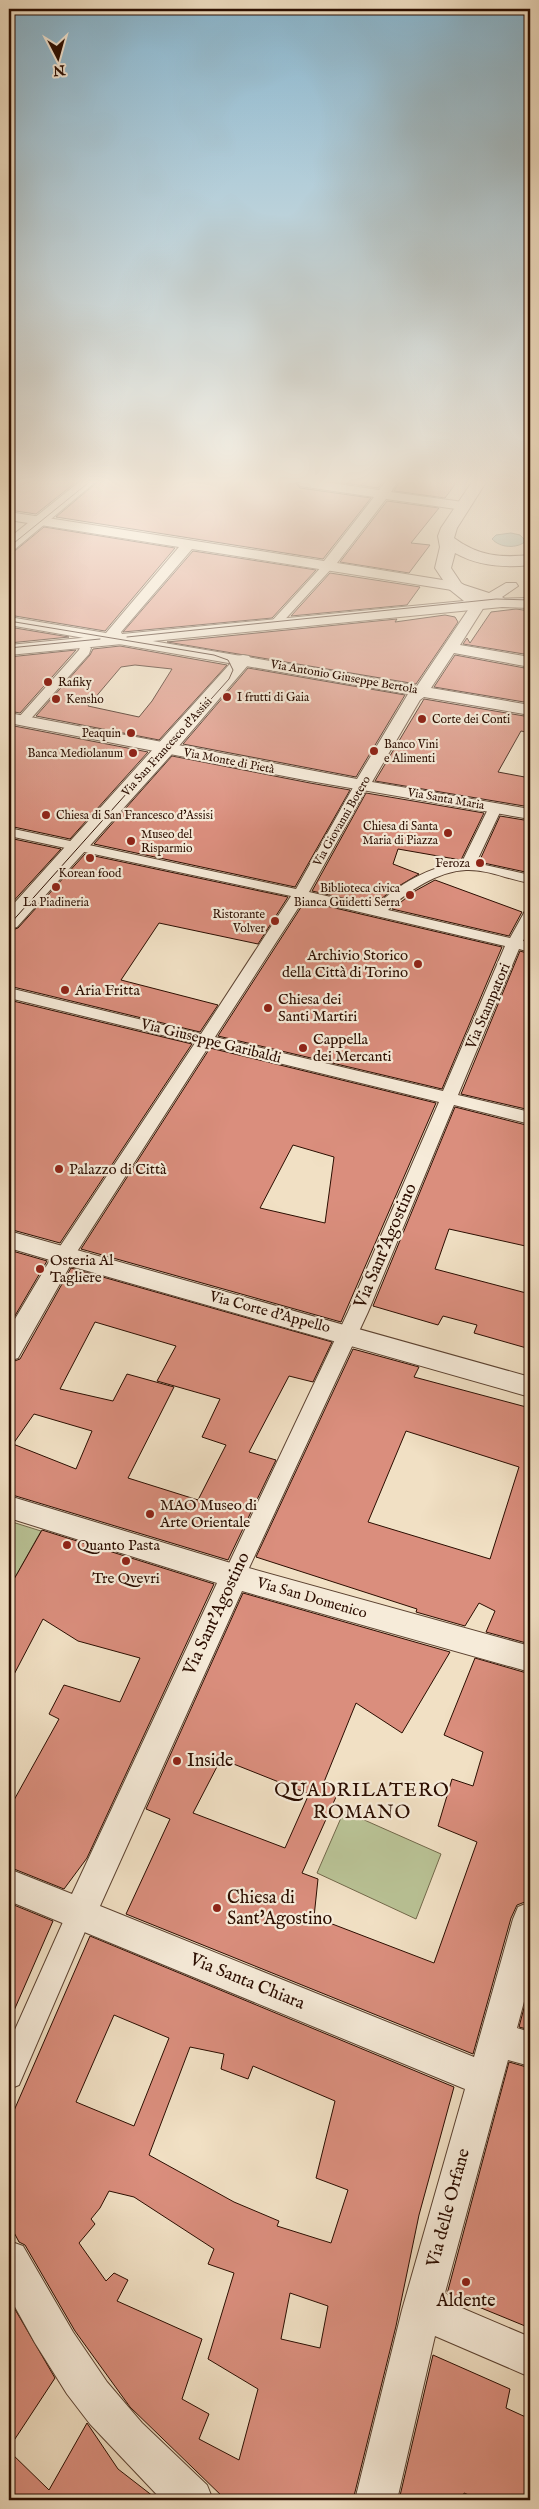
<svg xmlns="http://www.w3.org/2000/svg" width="539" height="2509" viewBox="0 0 539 2509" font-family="'IM FELL English',serif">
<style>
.green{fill:#b9c295;stroke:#72684a}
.water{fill:#9bbdb0;stroke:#6e776a}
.building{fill:#da8e7d;stroke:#2b0d00;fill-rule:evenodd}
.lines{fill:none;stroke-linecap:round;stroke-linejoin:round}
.pedestrian-casing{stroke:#5c4231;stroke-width:2}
.minor-casing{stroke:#5c4231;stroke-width:2}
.tertiary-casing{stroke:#5c4231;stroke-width:2}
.pedestrian{fill:#f6ebd9;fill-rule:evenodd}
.minor{fill:#f6ebd9;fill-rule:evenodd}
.tertiary{fill:#f6ebd9;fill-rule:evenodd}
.tram{stroke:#2b0d00;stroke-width:1}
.poi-dot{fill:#8f2418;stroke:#f6ebd9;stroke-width:2}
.labels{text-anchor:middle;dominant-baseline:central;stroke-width:4.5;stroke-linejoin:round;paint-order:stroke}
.far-street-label{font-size:12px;fill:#2b0d00;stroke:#f6ebd9}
.far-poi-label{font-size:12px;fill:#2b0d00;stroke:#f6ebd9;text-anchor:start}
.poi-label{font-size:15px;fill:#2b0d00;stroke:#f6ebd9;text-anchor:start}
.street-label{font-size:15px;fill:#2b0d00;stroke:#f6ebd9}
.near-street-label{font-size:18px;fill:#2b0d00;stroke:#f6ebd9}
.near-poi-label{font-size:18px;fill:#2b0d00;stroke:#f6ebd9;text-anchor:start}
.near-neighbourhood-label{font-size:19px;letter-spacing:1px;fill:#2b0d00;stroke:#f6ebd9}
</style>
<rect width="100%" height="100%" fill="#f1e0c4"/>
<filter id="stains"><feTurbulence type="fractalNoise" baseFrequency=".004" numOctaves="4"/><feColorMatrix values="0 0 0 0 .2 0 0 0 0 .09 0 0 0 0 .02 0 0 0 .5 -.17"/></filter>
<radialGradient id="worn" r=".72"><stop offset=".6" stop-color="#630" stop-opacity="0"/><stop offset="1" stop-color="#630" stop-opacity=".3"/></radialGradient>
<path class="green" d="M9,1521l32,10 -32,57z
M344,1811l97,43 -25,65 -99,-46z"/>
<path class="water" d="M511,533l9,2 6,6c-9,8 -26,7 -34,-2l4,-4z"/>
<path class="building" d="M9,479h71l-44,35 -27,-4z
M101,479h199l-4,4 4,5 71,10 -48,61 -267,-42z
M318,479h67l-7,9z
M392,479h67l-14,19 -51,-7 4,-7z
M387,501l52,7 -28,35 19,2 -21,28 -69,-11z
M44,527l131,21 -70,83 -96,-16v-62l7,-3z
M193,551l123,19 -44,48 -149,14z
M330,573l90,14 -13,18 -116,11z
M516,609l14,2v44l-67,-11 4,-6 3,5 21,-31z
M445,615l10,2 3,5 -42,62 -249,-42 230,-23 -2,3z
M9,627l60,10 -60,6z
M120,646l107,19 -68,75 -123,-24 54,-61 3,-6zM135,665l37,4 -20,32 -13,16 -51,-11 33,-39z
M76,650l-56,63 -11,-2v-54z
M455,655l75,14v34l-96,-16z
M248,668l157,27 -49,82 -173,-33z
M424,699l106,18v16l-9,-2 -23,41 32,6v29l-155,-26z
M9,725l139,27 -78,87 -61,-13z
M172,756l138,27 40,7 -55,97 -201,-43z
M366,793l118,20 -23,47 -63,-11 -5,15 26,10 -27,16 -18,15 -62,-14z
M500,816l30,5v52l-51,-11z
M9,838l52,11 -52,57z
M85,854l203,43 -30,47 -99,-21 -38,57 97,25 -18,27 -191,-46v-55l9,-3z
M435,880l87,32 -13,24 -117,-27 23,-18z
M305,901l197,46 -60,142 -224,-53z
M520,951l10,3v156l-69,-16z
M9,1000l183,44 -132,199 -51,-14z
M210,1048l226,55 -95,219 -260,-73zM293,1145l41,12 -9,66 -65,-15z
M455,1107l75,19v121l-81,-18 -14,40 95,25v55l-56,-16 3,-8 -34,-9 -5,9 -65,-19z
M9,1250l38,11 -38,65z
M71,1268l261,74 -19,40 -24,-6 -40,76 27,8 -48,100 -219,-66v-131l11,-4zM95,1322l81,24 -19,35 63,18 -18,38 24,8 -28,55 -70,-22 46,-91 -47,-13 -14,27 -53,-12zM34,1414l58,17 -16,38 -63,-25z
M353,1349l66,18 -5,10 116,31v236l-44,-12 9,-21 -16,-8 -14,23 -49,-14 1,-3 -161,-52zM406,1431l113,36 -29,92 -122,-37z
M42,1530l172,54 -127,274 -23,31 -55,-22v-58l50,-90 -10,-5 15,-29 56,17 20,-44 -62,-17 -35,-22 -34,65v-96z
M243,1593l207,59 -48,81 -46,-30 -32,79 16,6 -38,85 16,6 -4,38 120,46 43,-121 -39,-16 14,-47 21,7 10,-34 -39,-17 31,-77 55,16v226l-13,5 -6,13 -38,136 -347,-140 44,-95 -24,-10zM221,1759l88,35 -24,54 -92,-35z
M9,1903l44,18 -44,101z
M90,1936l364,151 -35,128 -23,111 -43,174h-127l-96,-93 -55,-76 -50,-86 -6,-3 -10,-19v-101zM114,2015l55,23 -35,88 -58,-24zM190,2047l34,7 -3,15 27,10 5,-13 82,35 -19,77 32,12 -17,53 -54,-17 2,-5 -45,-19 -85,-47zM109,2191l25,6 80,52 -6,15 26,9 -26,86 50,30 -19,71 -40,-21 10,-25 -27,-15 20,-60 -85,-38 11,-21 -14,-7 -8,8 -27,-38 16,-19 -4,-5 9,-11zM290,2293l38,13 -8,42 -39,-9z
M530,1985v45l-11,-3z
M509,2062l21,6v260l-83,-34z
M9,2299l46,79 -46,70z
M433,2355l77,34 -4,19 24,11v81h-49l-17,-7 -2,7h-63z
M87,2423l31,46 40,31h-149v-49l40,39z"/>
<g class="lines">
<defs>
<path id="pedestrian" d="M328,563l4,1v4l-53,58h-8v-4l53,-58z
M85,644l6,4 -2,6 -62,69h-8l-2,-3 2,-3 60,-67 2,-5z
M362,780l7,4 -60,108 66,15c23,-23 54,-40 87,-45l28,-57 5,-1 7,4 -26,55 54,12v8c-21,-3 -42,-14 -64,-13 -27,1 -59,21 -78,40l122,28 15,-27 5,-1v18l-7,13 7,1v10l-11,-3 -61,146 72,17v12l-76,-19 -86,207 -126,271 -8,3 -8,-3 -3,-7 125,-264 91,-210 -230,-56 -138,215 -7,2 -7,-2 -2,-5 2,-5 138,-208 -186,-45v-10l192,46 90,-138 -282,-60v-8l287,61 59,-105zM304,899l201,47 -62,145 -228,-54z
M80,1900l9,4 4,9 -74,172 -10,4v-46l62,-139z"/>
<path id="minor" d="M304,479l75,11 7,-9 4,-1 6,4 -5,8 72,10 6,4 -6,4 -77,-11 -49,64 118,19 34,11 17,-10h10l2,3 -16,11 7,5 -2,3 -5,1 -11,-3 -7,4 -24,38 70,12v10l-76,-14 -23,35 99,17v10l-106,-18 -4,3 -48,82 158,27v10l-220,-38 -301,-58v-10l348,66 51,-85 -399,-69v-8l97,16 73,-86 -170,-27v-8l315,49 50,-64 -74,-11 -2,-3zM192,549l260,41 26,9 -4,2 -57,85 -294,-50 -2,-4z
M9,1231l521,146v20l-460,-131 -52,92 -9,3v-32l41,-69 -41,-12z
M9,1496l225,68 296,82v26l-288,-81 -142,315 374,151 39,-138 5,-12 12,-5v77l-13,49 13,4v34l-22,-6 -65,240 87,37v40l-95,-41 -38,164h-42l47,-190 63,-221 -456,-188v-32l63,25 145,-311 -208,-65z
M9,2241l14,5 50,86 34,50 35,41 65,62 6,15h-51l-72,-76 -23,-30 -32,-51 -26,-47z"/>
<path id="tertiary" d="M83,479h16l-84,70 -6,2v-13z
M474,479h14l-31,49 -3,10c24,18 47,20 76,17v10c-26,3 -52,1 -75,-12l-4,15 10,15 22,16 47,-1v10l-28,-1 -493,48v-10l455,-44 -15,-12 -14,-21 5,-21 -2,-11 3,-8z
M243,655l6,1 3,4 -3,4 -77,90 -155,173 -8,2v-20l228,-253z"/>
</defs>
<use href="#pedestrian" class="pedestrian-casing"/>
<use href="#minor" class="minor-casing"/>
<use href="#tertiary" class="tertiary-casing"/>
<use href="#pedestrian" class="pedestrian"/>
<use href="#minor" class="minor"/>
<use href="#tertiary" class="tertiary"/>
<path class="tram" d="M9,547l84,-68
M9,621l205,34 14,5 5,10 -4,9 -220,246
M127,637l369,-38 34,1
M9,648l91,-9"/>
</g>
<linearGradient id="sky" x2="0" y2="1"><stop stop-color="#89b8d2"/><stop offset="0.58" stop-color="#f9f1e4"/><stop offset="1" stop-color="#f9f1e4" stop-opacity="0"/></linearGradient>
<rect width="539" height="830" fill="url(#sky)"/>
<g class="poi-dot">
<circle cx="48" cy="682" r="5"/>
<circle cx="227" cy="697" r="5"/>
<circle cx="56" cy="699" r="5"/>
<circle cx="422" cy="719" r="5"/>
<circle cx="131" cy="733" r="5"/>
<circle cx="374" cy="751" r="5"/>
<circle cx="133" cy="753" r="5"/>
<circle cx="46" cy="815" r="5"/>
<circle cx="448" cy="833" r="5"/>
<circle cx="131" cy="841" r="5"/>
<circle cx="90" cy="858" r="5"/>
<circle cx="480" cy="863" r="5"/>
<circle cx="56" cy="887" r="5"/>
<circle cx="410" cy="895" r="5"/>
<circle cx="275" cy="921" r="5"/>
<circle cx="418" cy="964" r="5"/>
<circle cx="65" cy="990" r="5"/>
<circle cx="268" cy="1008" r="5"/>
<circle cx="303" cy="1048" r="5"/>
<circle cx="59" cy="1169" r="5"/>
<circle cx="40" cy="1269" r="5"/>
<circle cx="150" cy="1514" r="5"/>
<circle cx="67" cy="1545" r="5"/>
<circle cx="126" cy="1561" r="5"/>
<circle cx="177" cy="1761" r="5"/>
<circle cx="217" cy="1908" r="5"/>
<circle cx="466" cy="2282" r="5"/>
</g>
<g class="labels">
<g class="far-street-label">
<text transform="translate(344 677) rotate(10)">Via Antonio Giuseppe Bertola</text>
<text transform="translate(167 747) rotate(-48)">Via San Francesco d'Assisi</text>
<text transform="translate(229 761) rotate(11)">Via Monte di Pietà</text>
<text transform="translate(446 799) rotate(10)">Via Santa Maria</text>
<text transform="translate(342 821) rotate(-60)">Via Giovanni Botero</text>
</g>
<g class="far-poi-label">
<text x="58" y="682">Rafiky</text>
<text x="237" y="697">I frutti di Gaia</text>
<text x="66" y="699">Kensho</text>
<text x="432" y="719">Corte dei Conti</text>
<text x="121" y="733" text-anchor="end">Peaquin</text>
<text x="384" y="744">Banco Vini<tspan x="384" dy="14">e Alimenti</tspan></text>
<text x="123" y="753" text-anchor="end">Banca Mediolanum</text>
<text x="56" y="815">Chiesa di San Francesco d'Assisi</text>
<text x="438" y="826" text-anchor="end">Chiesa di Santa<tspan x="438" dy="14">Maria di Piazza</tspan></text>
<text x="141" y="834">Museo del<tspan x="141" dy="14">Risparmio</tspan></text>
<text x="470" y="863" text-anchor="end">Feroza</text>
<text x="90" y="873" text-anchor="middle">Korean food</text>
<text x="400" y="888" text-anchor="end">Biblioteca civica<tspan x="400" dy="14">Bianca Guidetti Serra</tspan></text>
<text x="56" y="902" text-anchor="middle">La Piadineria</text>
<text x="265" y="914" text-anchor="end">Ristorante<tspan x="265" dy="14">Volver</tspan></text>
</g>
<g class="poi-label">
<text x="408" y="955" text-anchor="end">Archivio Storico<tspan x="408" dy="17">della Città di Torino</tspan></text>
<text x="75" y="990">Aria Fritta</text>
<text x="278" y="999">Chiesa dei<tspan x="278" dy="17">Santi Martiri</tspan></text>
<text x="313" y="1039">Cappella<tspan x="313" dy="17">dei Mercanti</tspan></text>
<text x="69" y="1169">Palazzo di Città</text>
<text x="50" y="1260">Osteria Al<tspan x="50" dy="17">Tagliere</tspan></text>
<text x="160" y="1505">MAO Museo di<tspan x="160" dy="17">Arte Orientale</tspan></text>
<text x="77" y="1545">Quanto Pasta</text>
<text x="126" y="1578" text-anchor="middle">Tre Qvevri</text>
</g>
<g class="street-label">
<text transform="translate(488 1006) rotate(-67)">Via Stampatori</text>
<text transform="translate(211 1041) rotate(14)">Via Giuseppe Garibaldi</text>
<text transform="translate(270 1312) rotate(15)">Via Corte d'Appello</text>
<text transform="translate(312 1598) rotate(16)">Via San Domenico</text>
</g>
<g class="near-street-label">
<text transform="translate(386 1246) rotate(-67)">Via Sant'Agostino</text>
<text transform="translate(217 1614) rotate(-65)">Via Sant'Agostino</text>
<text transform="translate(247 1982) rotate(22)">Via Santa Chiara</text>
<text transform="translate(449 2208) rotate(-75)">Via delle Orfane</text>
</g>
<g class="near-poi-label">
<text x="187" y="1761">Inside</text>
<text x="227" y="1898">Chiesa di<tspan x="227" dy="21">Sant'Agostino</tspan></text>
<text x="466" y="2301" text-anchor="middle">Aldente</text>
</g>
<g class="near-neighbourhood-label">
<text x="362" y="1791">QUADRILATERO<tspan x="362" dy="22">ROMANO</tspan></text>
</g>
</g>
<rect width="539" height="2509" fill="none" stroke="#f1e0c4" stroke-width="30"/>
<rect x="10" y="10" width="519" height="2489" fill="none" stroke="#2b0d00" stroke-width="2.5"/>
<rect x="15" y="15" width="509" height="2479" fill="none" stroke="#2b0d00"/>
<g transform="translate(58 58) rotate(174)" stroke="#f6ebd9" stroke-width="4" paint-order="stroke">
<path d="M0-4L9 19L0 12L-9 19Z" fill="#2b0d00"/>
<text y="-8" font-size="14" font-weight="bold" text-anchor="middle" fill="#2b0d00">N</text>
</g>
<rect width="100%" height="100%" filter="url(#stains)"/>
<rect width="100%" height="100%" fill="url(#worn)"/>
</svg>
